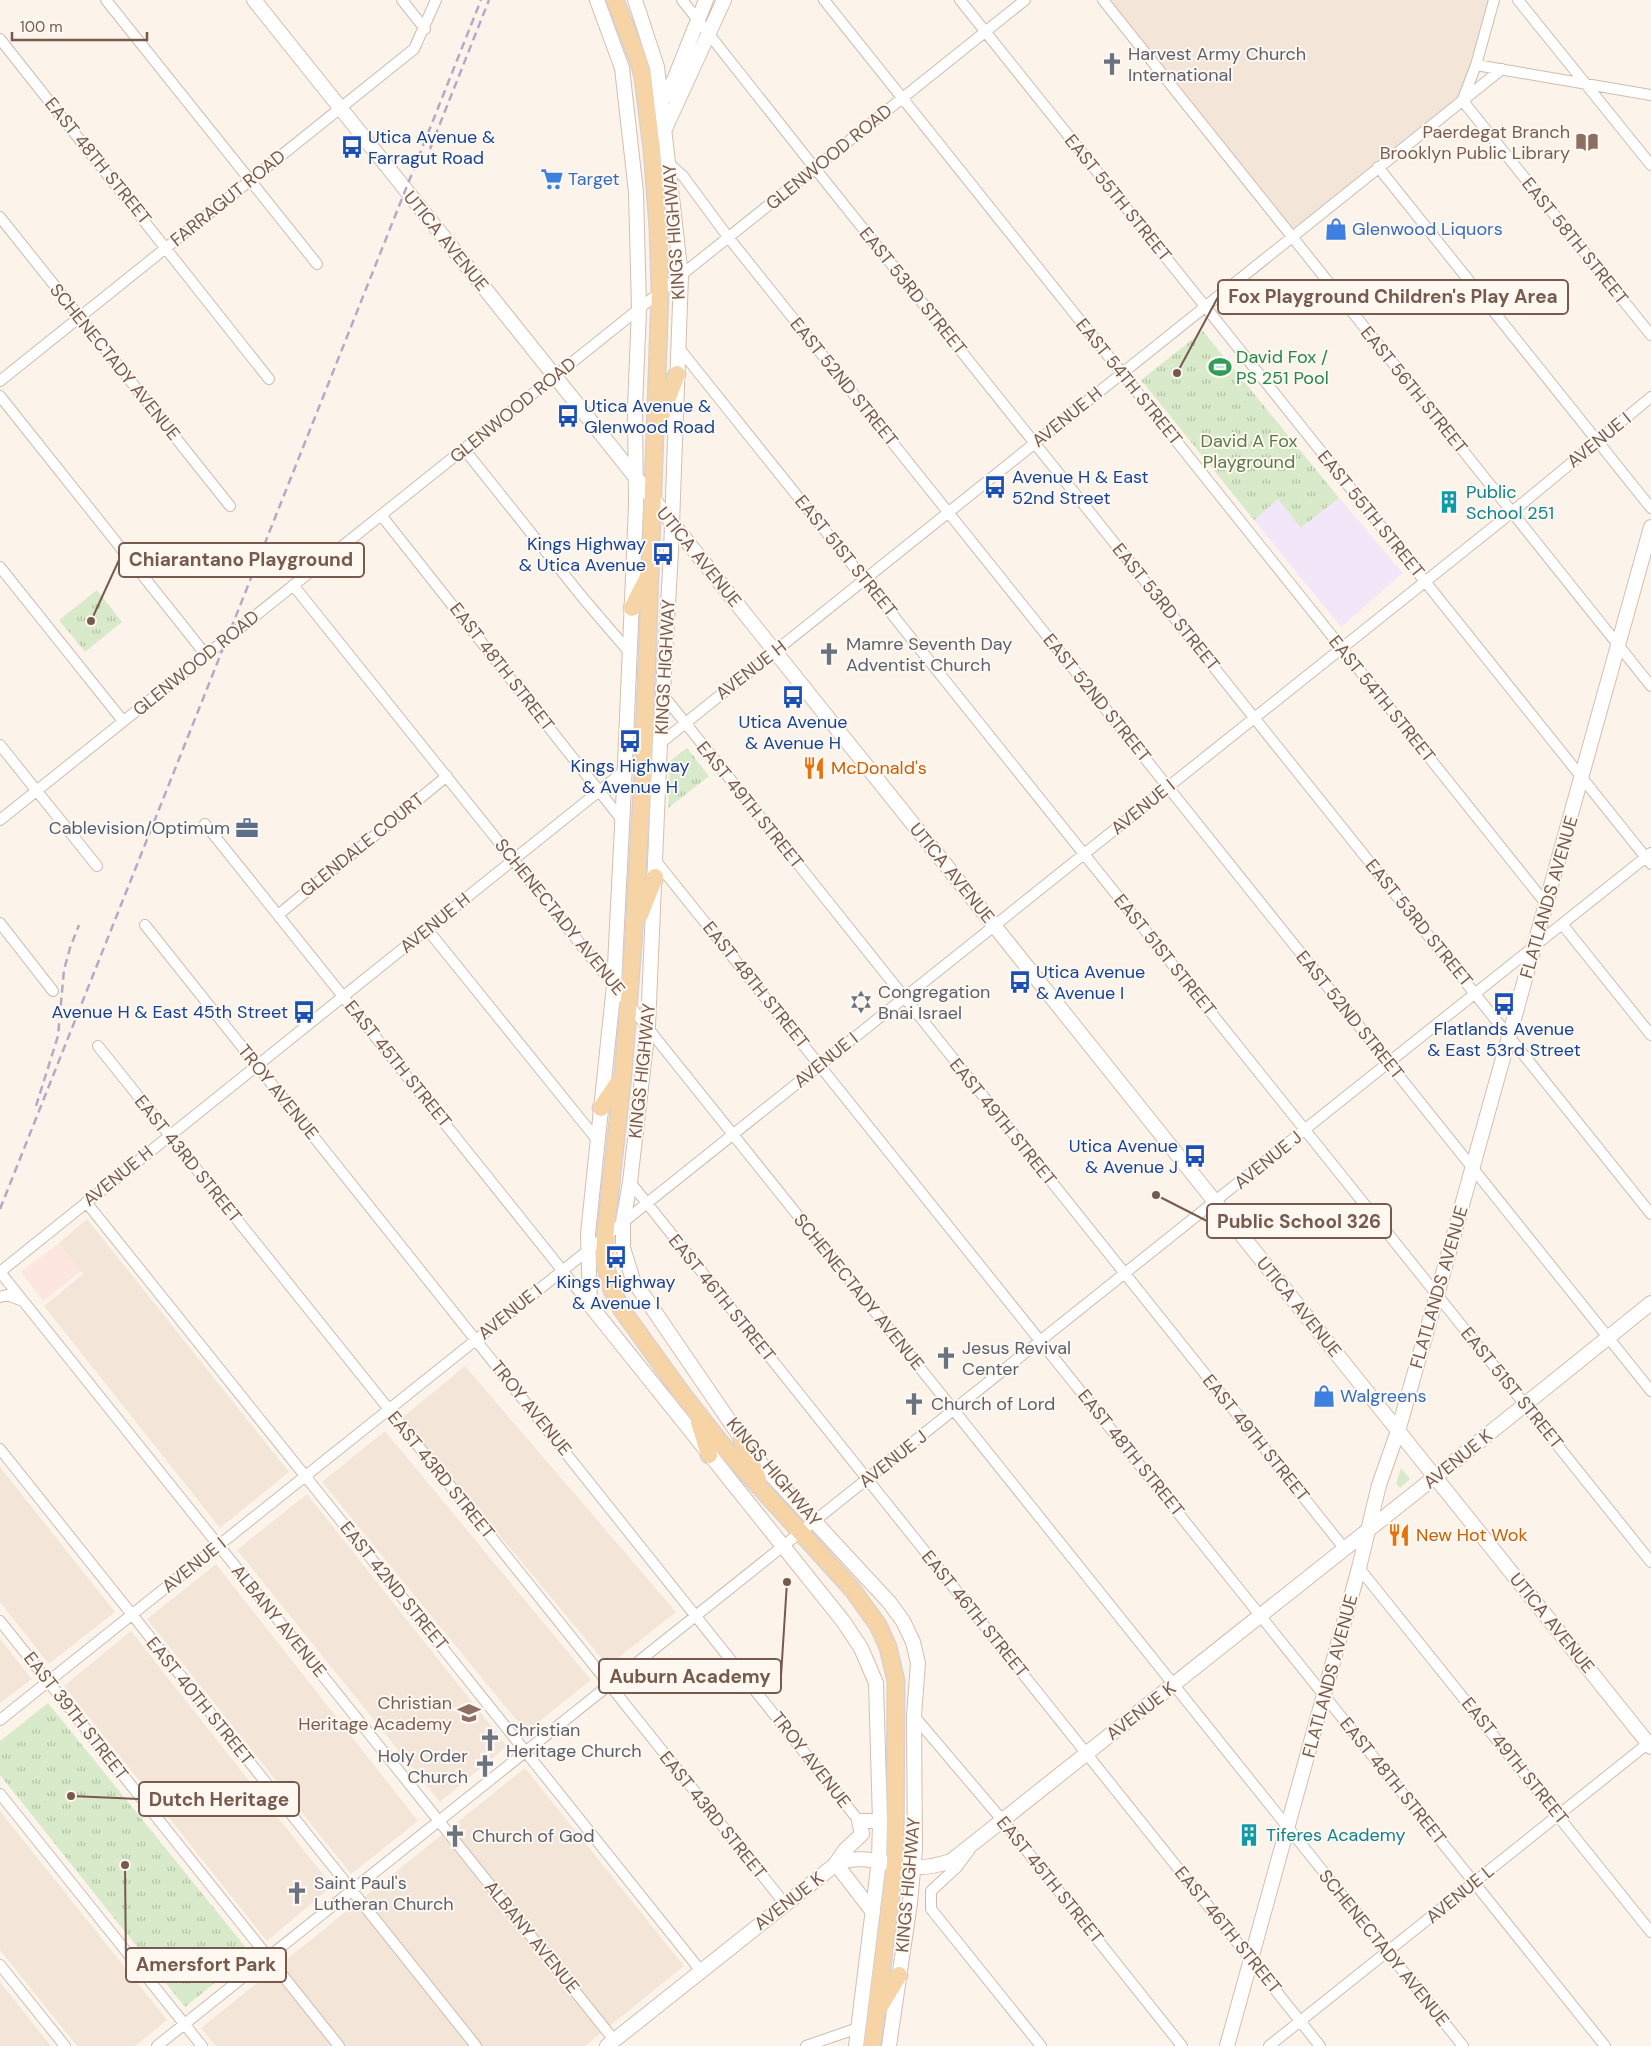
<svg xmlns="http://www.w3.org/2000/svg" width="1651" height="2046" viewBox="0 0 1651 2046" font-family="'DM Sans',sans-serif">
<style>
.residential{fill:#f3e6d9}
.commercial{fill:#fce6df}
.education{fill:#f1e7f9}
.grass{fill:#d8eac9}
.park{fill:url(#park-tufts)}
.water{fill:#bfe2e6;stroke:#a6d2d7}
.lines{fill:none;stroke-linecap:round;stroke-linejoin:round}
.street-casing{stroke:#cebcb0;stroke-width:12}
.secondary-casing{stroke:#d4beb0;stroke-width:16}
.primary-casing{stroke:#d9d1cd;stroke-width:19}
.street{stroke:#fff;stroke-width:10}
.secondary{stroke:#fff;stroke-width:14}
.primary{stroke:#f7d4a6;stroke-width:16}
.rail{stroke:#b7a8c7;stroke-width:2.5;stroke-dasharray:8 5;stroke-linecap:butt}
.labels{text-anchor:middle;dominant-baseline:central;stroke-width:4;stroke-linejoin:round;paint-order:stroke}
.worship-label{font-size:18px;fill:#5b616d;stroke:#fef8f1;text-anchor:start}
.education-label{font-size:18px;fill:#785e54;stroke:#fef8f1;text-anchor:end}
.transit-label{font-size:18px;fill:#164399;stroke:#fef8f1;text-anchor:start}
.street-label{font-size:18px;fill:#775a4e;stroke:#fef8f1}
.shop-label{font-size:18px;fill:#366cbe;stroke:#fef8f1;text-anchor:start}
.leisure-label{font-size:18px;fill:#27864d;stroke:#fef8f1;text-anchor:start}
.park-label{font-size:18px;fill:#597c46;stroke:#fef8f1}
.culture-label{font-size:18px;fill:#0d838f;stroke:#fef8f1;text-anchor:start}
.food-label{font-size:18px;fill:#c56008;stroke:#fef8f1;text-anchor:start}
.service-label{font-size:18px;fill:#4e5e75;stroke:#fef8f1;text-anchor:end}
.leader{fill:none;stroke:#775a4e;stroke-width:2}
.callout-dot{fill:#775a4e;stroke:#fef8f1;stroke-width:2}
.callout{fill:#fef8f1;stroke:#775a4e;stroke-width:2}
.callout-label{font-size:19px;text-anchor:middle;font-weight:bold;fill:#775a4e}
</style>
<defs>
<pattern id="park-tufts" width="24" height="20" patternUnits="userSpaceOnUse" patternTransform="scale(1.25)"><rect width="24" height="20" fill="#d8eac9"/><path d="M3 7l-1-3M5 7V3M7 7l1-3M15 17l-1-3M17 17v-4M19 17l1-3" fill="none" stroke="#b4c1a5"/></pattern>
</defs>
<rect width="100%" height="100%" fill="#fcf4eb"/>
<path class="residential" d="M1103,0h391l-32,100 -170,137z
M87,1219l202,253 -69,56 -176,-222 39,-32 -24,-31z
M465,1366l211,246 -68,54 -206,-248z
M385,1431l206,249 -65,52 -204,-250z
M0,1467l115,145 -66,52 -49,-62z
M307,1494l200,252 -67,56 -203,-252z
M216,1564l202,257 -67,53 -204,-255z
M131,1631l201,255 -65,55 -203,-255z
M0,1639l32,40 -32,24z
M525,1768l159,198 -99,80h-369l-15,-18z
M0,1811l167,209 -32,26h-58l-77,-96z
M0,1982l51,64h-51z"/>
<path class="commercial" d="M59,1243l22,28 -38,30 -22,-29z"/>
<path class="education" d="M1339,498l64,75 -62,54 -87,-107 24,-21 24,29z"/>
<path class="grass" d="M1401,1468l9,11 -10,9 -4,-4z"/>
<path class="park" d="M1203,331l136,167 -38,30 -23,-29 -24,21 -113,-140z
M97,590l25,32 -37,30 -26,-32z
M687,748l22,28 -41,32 2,-47z
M48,1703l203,251 -66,53 -185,-232v-34z"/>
<path class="water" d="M1218,358l10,13 -7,5 -10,-13z"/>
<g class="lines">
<defs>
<path id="street" d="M106,0l211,264
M402,0l23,29
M682,0l139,176 830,1038
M824,0l723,905
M960,0l691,864
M1103,0l548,686
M1518,0l133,165
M0,39l269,340
M1476,65l175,30
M1463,99l13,-34 18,-65
M1462,100l189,235
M666,161l17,15 45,61 923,1154
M1378,167l273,341
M0,217l230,289
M678,347l973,1215
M0,381l414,-332 22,-49
M0,396l206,259
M464,449l119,149 47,55
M381,515l241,305
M0,567l123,154
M293,585l1170,1461
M663,695l681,853
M0,745l97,121
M658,745l844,-676
M0,820l1025,-820
M205,824l385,481
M655,860l950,1186
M278,915l169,-139
M0,923l53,68
M1562,924l89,111
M145,925l714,896
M427,929l171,212
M98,1046l687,858
M630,1182l690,864
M86,1202l615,769
M0,1272l644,-517
M0,1272l614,768
M0,1297l7,-2 16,6
M0,1449l476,597
M1359,1568l292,364
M0,1621l339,425
M914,1716l89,105 179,225
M0,1720l1501,-1199 150,-124
M0,1794l202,252
M969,1851l-12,16 -26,24v18l110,137
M0,1965l65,81
M157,2046l1494,-1193
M806,2046l52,-18
M1269,2046l382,-305"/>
<path id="secondary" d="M254,0l1397,1747
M597,0l25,68 14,124 3,117 -4,98 1,99 -12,281 -10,198 -26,249 2,71 253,316 18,27 15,35 4,138 -1,39 -23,186
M635,0l22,67 24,209 -10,276 -11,191 -12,284 -18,155 -7,40v26l10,32 108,158 22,28 126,136 14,19 10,21 5,21 -4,53 1,133 -5,54 -21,143
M660,104l14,-24 32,-80
M664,131l60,-131
M836,1863l9,-13 17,-16 -3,-13h21
M836,1864l37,48
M607,2046l229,-182c25,-11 50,0 76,3 13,1 27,-2 39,-6l484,-384 216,-174
M1227,2046l132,-478 20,-83 19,-54 39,-136 214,-768"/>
<path id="primary" d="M615,0l24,62 4,16 9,72 6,78 2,64 -17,481 -10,173 -10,129 -18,162 -1,23 8,30 10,20 59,82 47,60 124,137 26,36 10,22 8,34 -1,183 -23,182
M661,416l16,-42
M632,608l16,-31
M640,915l15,-38
M601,1108l21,-31
M699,1422l10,33
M741,1438l17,41
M879,2008l20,-33"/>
</defs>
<use href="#street" class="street-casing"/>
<use href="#secondary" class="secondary-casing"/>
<use href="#primary" class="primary-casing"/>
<use href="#street" class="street"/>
<use href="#secondary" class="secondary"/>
<use href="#primary" class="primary"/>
<path class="rail" d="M430,149l59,-149
M36,1106l22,-70 6,-66 6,-22 9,-23
M0,1209l481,-1209"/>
</g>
<defs>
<symbol id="church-bare" viewBox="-9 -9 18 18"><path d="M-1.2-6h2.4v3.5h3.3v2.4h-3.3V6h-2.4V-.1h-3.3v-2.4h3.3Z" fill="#6b7280" stroke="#fef8f1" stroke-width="2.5" paint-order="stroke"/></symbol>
<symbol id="library-bare" viewBox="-9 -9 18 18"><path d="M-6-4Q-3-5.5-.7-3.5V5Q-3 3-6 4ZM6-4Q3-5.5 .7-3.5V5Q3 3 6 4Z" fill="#8d6e63" stroke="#fef8f1" stroke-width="2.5" paint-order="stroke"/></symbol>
<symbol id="bus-bare" viewBox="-9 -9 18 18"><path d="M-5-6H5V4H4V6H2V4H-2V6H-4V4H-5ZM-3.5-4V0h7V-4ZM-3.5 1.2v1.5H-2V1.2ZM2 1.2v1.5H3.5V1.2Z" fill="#1a4fb4" stroke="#fef8f1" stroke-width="2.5" paint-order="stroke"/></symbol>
<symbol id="supermarket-bare" viewBox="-9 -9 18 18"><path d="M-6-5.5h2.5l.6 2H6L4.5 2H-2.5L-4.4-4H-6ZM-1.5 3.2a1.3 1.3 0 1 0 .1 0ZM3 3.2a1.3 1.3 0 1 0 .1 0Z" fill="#3f7fe0" stroke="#fef8f1" stroke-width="2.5" paint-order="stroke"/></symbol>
<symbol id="shop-bare" viewBox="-9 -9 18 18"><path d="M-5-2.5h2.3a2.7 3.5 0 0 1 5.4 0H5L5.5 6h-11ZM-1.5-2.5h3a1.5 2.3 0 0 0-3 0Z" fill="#3f7fe0" stroke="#fef8f1" stroke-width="2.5" paint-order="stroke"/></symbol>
<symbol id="stadium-bare" viewBox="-9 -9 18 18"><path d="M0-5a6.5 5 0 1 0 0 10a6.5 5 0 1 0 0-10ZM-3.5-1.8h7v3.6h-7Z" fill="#2e9e5b" stroke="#fef8f1" stroke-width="2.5" paint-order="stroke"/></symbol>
<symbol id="building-bare" viewBox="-9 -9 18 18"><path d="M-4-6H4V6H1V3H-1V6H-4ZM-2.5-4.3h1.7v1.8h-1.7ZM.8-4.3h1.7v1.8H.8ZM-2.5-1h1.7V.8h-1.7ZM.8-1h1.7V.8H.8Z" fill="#0f9aa8" stroke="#fef8f1" stroke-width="2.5" paint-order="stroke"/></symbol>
<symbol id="restaurant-bare" viewBox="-9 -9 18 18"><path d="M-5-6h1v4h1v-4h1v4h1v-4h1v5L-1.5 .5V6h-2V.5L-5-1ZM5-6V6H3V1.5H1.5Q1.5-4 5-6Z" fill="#e8710a" stroke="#fef8f1" stroke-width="2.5" paint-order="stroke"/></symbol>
<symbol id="office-bare" viewBox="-9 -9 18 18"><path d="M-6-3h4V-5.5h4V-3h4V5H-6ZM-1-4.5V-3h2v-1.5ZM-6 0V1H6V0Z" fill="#5c6f8a" stroke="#fef8f1" stroke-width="2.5" paint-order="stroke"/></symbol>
<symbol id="synagogue-bare" viewBox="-9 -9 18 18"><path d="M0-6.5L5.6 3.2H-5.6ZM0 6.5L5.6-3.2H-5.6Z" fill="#6b7280" stroke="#fef8f1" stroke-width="2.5" paint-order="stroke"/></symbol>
<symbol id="school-bare" viewBox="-9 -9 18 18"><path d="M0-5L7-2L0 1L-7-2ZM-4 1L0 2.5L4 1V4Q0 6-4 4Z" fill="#8d6e63" stroke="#fef8f1" stroke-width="2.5" paint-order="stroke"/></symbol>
</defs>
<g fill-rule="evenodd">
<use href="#church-bare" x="1096" y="48" width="32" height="32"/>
<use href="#library-bare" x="1571" y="126" width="32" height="32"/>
<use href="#bus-bare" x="336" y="131" width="32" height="32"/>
<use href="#supermarket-bare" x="536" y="163" width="32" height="32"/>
<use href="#shop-bare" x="1320" y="213" width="32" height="32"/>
<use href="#stadium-bare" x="1204" y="351" width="32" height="32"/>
<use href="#bus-bare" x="552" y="400" width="32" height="32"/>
<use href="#bus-bare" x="979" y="471" width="32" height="32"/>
<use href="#building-bare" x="1433" y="486" width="32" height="32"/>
<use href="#bus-bare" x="647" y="538" width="32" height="32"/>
<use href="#church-bare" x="813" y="638" width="32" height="32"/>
<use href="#bus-bare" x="777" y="681" width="32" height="32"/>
<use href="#bus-bare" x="614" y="725" width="32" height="32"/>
<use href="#restaurant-bare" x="798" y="752" width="32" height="32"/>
<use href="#office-bare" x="231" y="812" width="32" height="32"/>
<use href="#bus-bare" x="1004" y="966" width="32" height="32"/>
<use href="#synagogue-bare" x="845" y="986" width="32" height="32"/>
<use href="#bus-bare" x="1488" y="988" width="32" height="32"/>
<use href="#bus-bare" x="288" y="996" width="32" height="32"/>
<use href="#bus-bare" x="1179" y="1140" width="32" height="32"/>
<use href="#bus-bare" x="600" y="1241" width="32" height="32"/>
<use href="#church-bare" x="930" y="1342" width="32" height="32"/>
<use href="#shop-bare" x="1308" y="1380" width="32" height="32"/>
<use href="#church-bare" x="898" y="1388" width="32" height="32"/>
<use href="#restaurant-bare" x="1383" y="1519" width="32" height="32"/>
<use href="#school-bare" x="453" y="1697" width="32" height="32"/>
<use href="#church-bare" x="474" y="1724" width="32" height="32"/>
<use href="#church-bare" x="469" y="1750" width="32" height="32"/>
<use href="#building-bare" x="1233" y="1819" width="32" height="32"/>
<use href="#church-bare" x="439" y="1820" width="32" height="32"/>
<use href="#church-bare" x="281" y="1877" width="32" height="32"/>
</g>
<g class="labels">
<g class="worship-label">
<text x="1128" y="54">Harvest Army Church<tspan x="1128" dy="21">International</tspan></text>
<text x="846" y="644">Mamre Seventh Day<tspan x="846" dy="21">Adventist Church</tspan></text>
<text x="878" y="992">Congregation<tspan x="878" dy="21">Bnai Israel</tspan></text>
<text x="962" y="1348">Jesus Revival<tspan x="962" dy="21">Center</tspan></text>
<text x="931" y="1404">Church of Lord</text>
<text x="506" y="1730">Christian<tspan x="506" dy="21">Heritage Church</tspan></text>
<text x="468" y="1756" text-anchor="end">Holy Order<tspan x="468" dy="21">Church</tspan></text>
<text x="472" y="1836">Church of God</text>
<text x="314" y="1883">Saint Paul's<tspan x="314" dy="21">Lutheran Church</tspan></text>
</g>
<g class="education-label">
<text x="1570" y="132">Paerdegat Branch<tspan x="1570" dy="21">Brooklyn Public Library</tspan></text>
<text x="452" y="1703">Christian<tspan x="452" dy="21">Heritage Academy</tspan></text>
</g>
<g class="transit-label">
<text x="368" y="137">Utica Avenue &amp;<tspan x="368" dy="21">Farragut Road</tspan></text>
<text x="584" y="406">Utica Avenue &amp;<tspan x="584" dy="21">Glenwood Road</tspan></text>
<text x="1012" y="477">Avenue H &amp; East<tspan x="1012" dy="21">52nd Street</tspan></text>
<text x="646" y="544" text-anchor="end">Kings Highway<tspan x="646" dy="21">&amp; Utica Avenue</tspan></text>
<text x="793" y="722" text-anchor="middle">Utica Avenue<tspan x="793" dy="21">&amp; Avenue H</tspan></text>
<text x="630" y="766" text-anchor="middle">Kings Highway<tspan x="630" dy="21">&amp; Avenue H</tspan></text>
<text x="1036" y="972">Utica Avenue<tspan x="1036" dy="21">&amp; Avenue I</tspan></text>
<text x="288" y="1012" text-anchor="end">Avenue H &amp; East 45th Street</text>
<text x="1504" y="1029" text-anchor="middle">Flatlands Avenue<tspan x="1504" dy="21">&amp; East 53rd Street</tspan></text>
<text x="1178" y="1146" text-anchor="end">Utica Avenue<tspan x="1178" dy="21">&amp; Avenue J</tspan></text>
<text x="616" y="1282" text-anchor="middle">Kings Highway<tspan x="616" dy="21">&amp; Avenue I</tspan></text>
</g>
<g class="street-label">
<text transform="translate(829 157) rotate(-39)">GLENWOOD ROAD</text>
<text transform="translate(98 161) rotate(51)">EAST 48TH STREET</text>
<text transform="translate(228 198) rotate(-39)">FARRAGUT ROAD</text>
<text transform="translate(1118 198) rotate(51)">EAST 55TH STREET</text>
<text transform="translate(674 232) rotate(-94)">KINGS HIGHWAY</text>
<text transform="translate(446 241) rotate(51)">UTICA AVENUE</text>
<text transform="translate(1575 241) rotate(51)">EAST 58TH STREET</text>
<text transform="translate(913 291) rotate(51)">EAST 53RD STREET</text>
<text transform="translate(115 362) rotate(51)">SCHENECTADY AVENUE</text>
<text transform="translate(844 382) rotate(51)">EAST 52ND STREET</text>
<text transform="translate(1129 382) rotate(51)">EAST 54TH STREET</text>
<text transform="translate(1414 390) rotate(51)">EAST 56TH STREET</text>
<text transform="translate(513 410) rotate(-39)">GLENWOOD ROAD</text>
<text transform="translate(1067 417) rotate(-39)">AVENUE H</text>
<text transform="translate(1599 440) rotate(-39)">AVENUE I</text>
<text transform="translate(1371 514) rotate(51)">EAST 55TH STREET</text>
<text transform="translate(846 556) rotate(51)">EAST 51ST STREET</text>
<text transform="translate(699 557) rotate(51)">UTICA AVENUE</text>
<text transform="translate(1166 607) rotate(51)">EAST 53RD STREET</text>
<text transform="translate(196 663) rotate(-39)">GLENWOOD ROAD</text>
<text transform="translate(502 667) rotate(52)">EAST 48TH STREET</text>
<text transform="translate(665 667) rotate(-87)">KINGS HIGHWAY</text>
<text transform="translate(751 670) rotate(-38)">AVENUE H</text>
<text transform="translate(1097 698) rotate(51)">EAST 52ND STREET</text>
<text transform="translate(1382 699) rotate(51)">EAST 54TH STREET</text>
<text transform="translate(750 805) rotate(51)">EAST 49TH STREET</text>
<text transform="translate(1143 807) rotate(-39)">AVENUE I</text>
<text transform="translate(362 845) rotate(-39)">GLENDALE COURT</text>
<text transform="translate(952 873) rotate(51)">UTICA AVENUE</text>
<text transform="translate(1549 897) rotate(-74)">FLATLANDS AVENUE</text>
<text transform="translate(560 917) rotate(51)">SCHENECTADY AVENUE</text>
<text transform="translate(435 923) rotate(-39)">AVENUE H</text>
<text transform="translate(1419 923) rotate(51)">EAST 53RD STREET</text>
<text transform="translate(1165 955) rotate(51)">EAST 51ST STREET</text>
<text transform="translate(756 985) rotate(51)">EAST 48TH STREET</text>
<text transform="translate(1350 1015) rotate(51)">EAST 52ND STREET</text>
<text transform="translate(826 1060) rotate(-39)">AVENUE I</text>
<text transform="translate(398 1064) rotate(51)">EAST 45TH STREET</text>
<text transform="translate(642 1071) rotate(-84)">KINGS HIGHWAY</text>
<text transform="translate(278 1092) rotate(51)">TROY AVENUE</text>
<text transform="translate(1003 1122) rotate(51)">EAST 49TH STREET</text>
<text transform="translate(188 1159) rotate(51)">EAST 43RD STREET</text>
<text transform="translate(1268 1160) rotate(-39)">AVENUE J</text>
<text transform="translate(118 1176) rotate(-39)">AVENUE H</text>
<text transform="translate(1439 1287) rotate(-74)">FLATLANDS AVENUE</text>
<text transform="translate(859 1292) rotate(51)">SCHENECTADY AVENUE</text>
<text transform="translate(722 1298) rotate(51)">EAST 46TH STREET</text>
<text transform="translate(1299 1307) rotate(51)">UTICA AVENUE</text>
<text transform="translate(510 1312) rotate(-39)">AVENUE I</text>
<text transform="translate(1512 1388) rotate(51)">EAST 51ST STREET</text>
<text transform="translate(531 1408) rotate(51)">TROY AVENUE</text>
<text transform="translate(1256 1438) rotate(51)">EAST 49TH STREET</text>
<text transform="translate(1131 1453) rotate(51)">EAST 48TH STREET</text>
<text transform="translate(893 1459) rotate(-38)">AVENUE J</text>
<text transform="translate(1458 1459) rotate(-39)">AVENUE K</text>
<text transform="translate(774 1472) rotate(50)">KINGS HIGHWAY</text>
<text transform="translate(441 1475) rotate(51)">EAST 43RD STREET</text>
<text transform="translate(194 1565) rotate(-39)">AVENUE I</text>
<text transform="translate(394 1586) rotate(51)">EAST 42ND STREET</text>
<text transform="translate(975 1614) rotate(51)">EAST 46TH STREET</text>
<text transform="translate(279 1621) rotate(51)">ALBANY AVENUE</text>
<text transform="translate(1552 1623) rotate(51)">UTICA AVENUE</text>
<text transform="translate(1330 1676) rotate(-75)">FLATLANDS AVENUE</text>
<text transform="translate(200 1701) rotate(51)">EAST 40TH STREET</text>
<text transform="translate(1141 1711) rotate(-38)">AVENUE K</text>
<text transform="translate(76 1716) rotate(52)">EAST 39TH STREET</text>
<text transform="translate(811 1760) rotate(52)">TROY AVENUE</text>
<text transform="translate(1515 1761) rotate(51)">EAST 49TH STREET</text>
<text transform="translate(1393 1781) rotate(51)">EAST 48TH STREET</text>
<text transform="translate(713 1815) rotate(51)">EAST 43RD STREET</text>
<text transform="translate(1050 1880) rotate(51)">EAST 45TH STREET</text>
<text transform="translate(908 1885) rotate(-85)">KINGS HIGHWAY</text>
<text transform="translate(1460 1894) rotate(-39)">AVENUE L</text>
<text transform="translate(789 1901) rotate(-38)">AVENUE K</text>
<text transform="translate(1228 1930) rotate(51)">EAST 46TH STREET</text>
<text transform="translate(532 1937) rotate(51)">ALBANY AVENUE</text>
<text transform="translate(1384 1948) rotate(51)">SCHENECTADY AVENUE</text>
</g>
<g class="shop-label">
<text x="568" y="179">Target</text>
<text x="1352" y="229">Glenwood Liquors</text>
<text x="1340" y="1396">Walgreens</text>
</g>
<g class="leisure-label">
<text x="1236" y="357">David Fox /<tspan x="1236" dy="21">PS 251 Pool</tspan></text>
</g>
<g class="park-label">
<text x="1249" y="441">David A Fox<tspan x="1249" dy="21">Playground</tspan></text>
</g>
<g class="culture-label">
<text x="1466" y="492">Public<tspan x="1466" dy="21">School 251</tspan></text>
<text x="1266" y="1835">Tiferes Academy</text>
</g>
<g class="food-label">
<text x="831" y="768">McDonald's</text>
<text x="1416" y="1535">New Hot Wok</text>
</g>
<g class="service-label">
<text x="230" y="828">Cablevision/Optimum</text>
</g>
</g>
<path class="leader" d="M1177 373L1218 297M91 621L119 560M1156 1195L1207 1221M787 1582L781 1676M71 1796L139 1799M125 1865L126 1965"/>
<g class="callout-dot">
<circle cx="1177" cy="373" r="5"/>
<circle cx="91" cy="621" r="5"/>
<circle cx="1156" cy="1195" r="5"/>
<circle cx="787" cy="1582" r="5"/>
<circle cx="71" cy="1796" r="5"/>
<circle cx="125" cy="1865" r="5"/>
</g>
<g class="callout">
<rect x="1218" y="280" width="350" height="34" rx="5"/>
<rect x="119" y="543" width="245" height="34" rx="5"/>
<rect x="1207" y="1204" width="184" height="34" rx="5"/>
<rect x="599" y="1659" width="182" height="34" rx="5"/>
<rect x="139" y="1782" width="160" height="34" rx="5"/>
<rect x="126" y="1948" width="160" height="34" rx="5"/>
</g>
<g class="callout-label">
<text x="1393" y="303">Fox Playground Children's Play Area</text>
<text x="241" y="566">Chiarantano Playground</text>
<text x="1299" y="1228">Public School 326</text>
<text x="690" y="1683">Auburn Academy</text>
<text x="219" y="1806">Dutch Heritage</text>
<text x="206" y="1971">Amersfort Park</text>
</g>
<path d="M12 32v8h135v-8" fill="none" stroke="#775a4e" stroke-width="2.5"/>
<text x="20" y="32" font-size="15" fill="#775a4e" stroke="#fef8f1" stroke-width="4" paint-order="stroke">100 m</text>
</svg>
